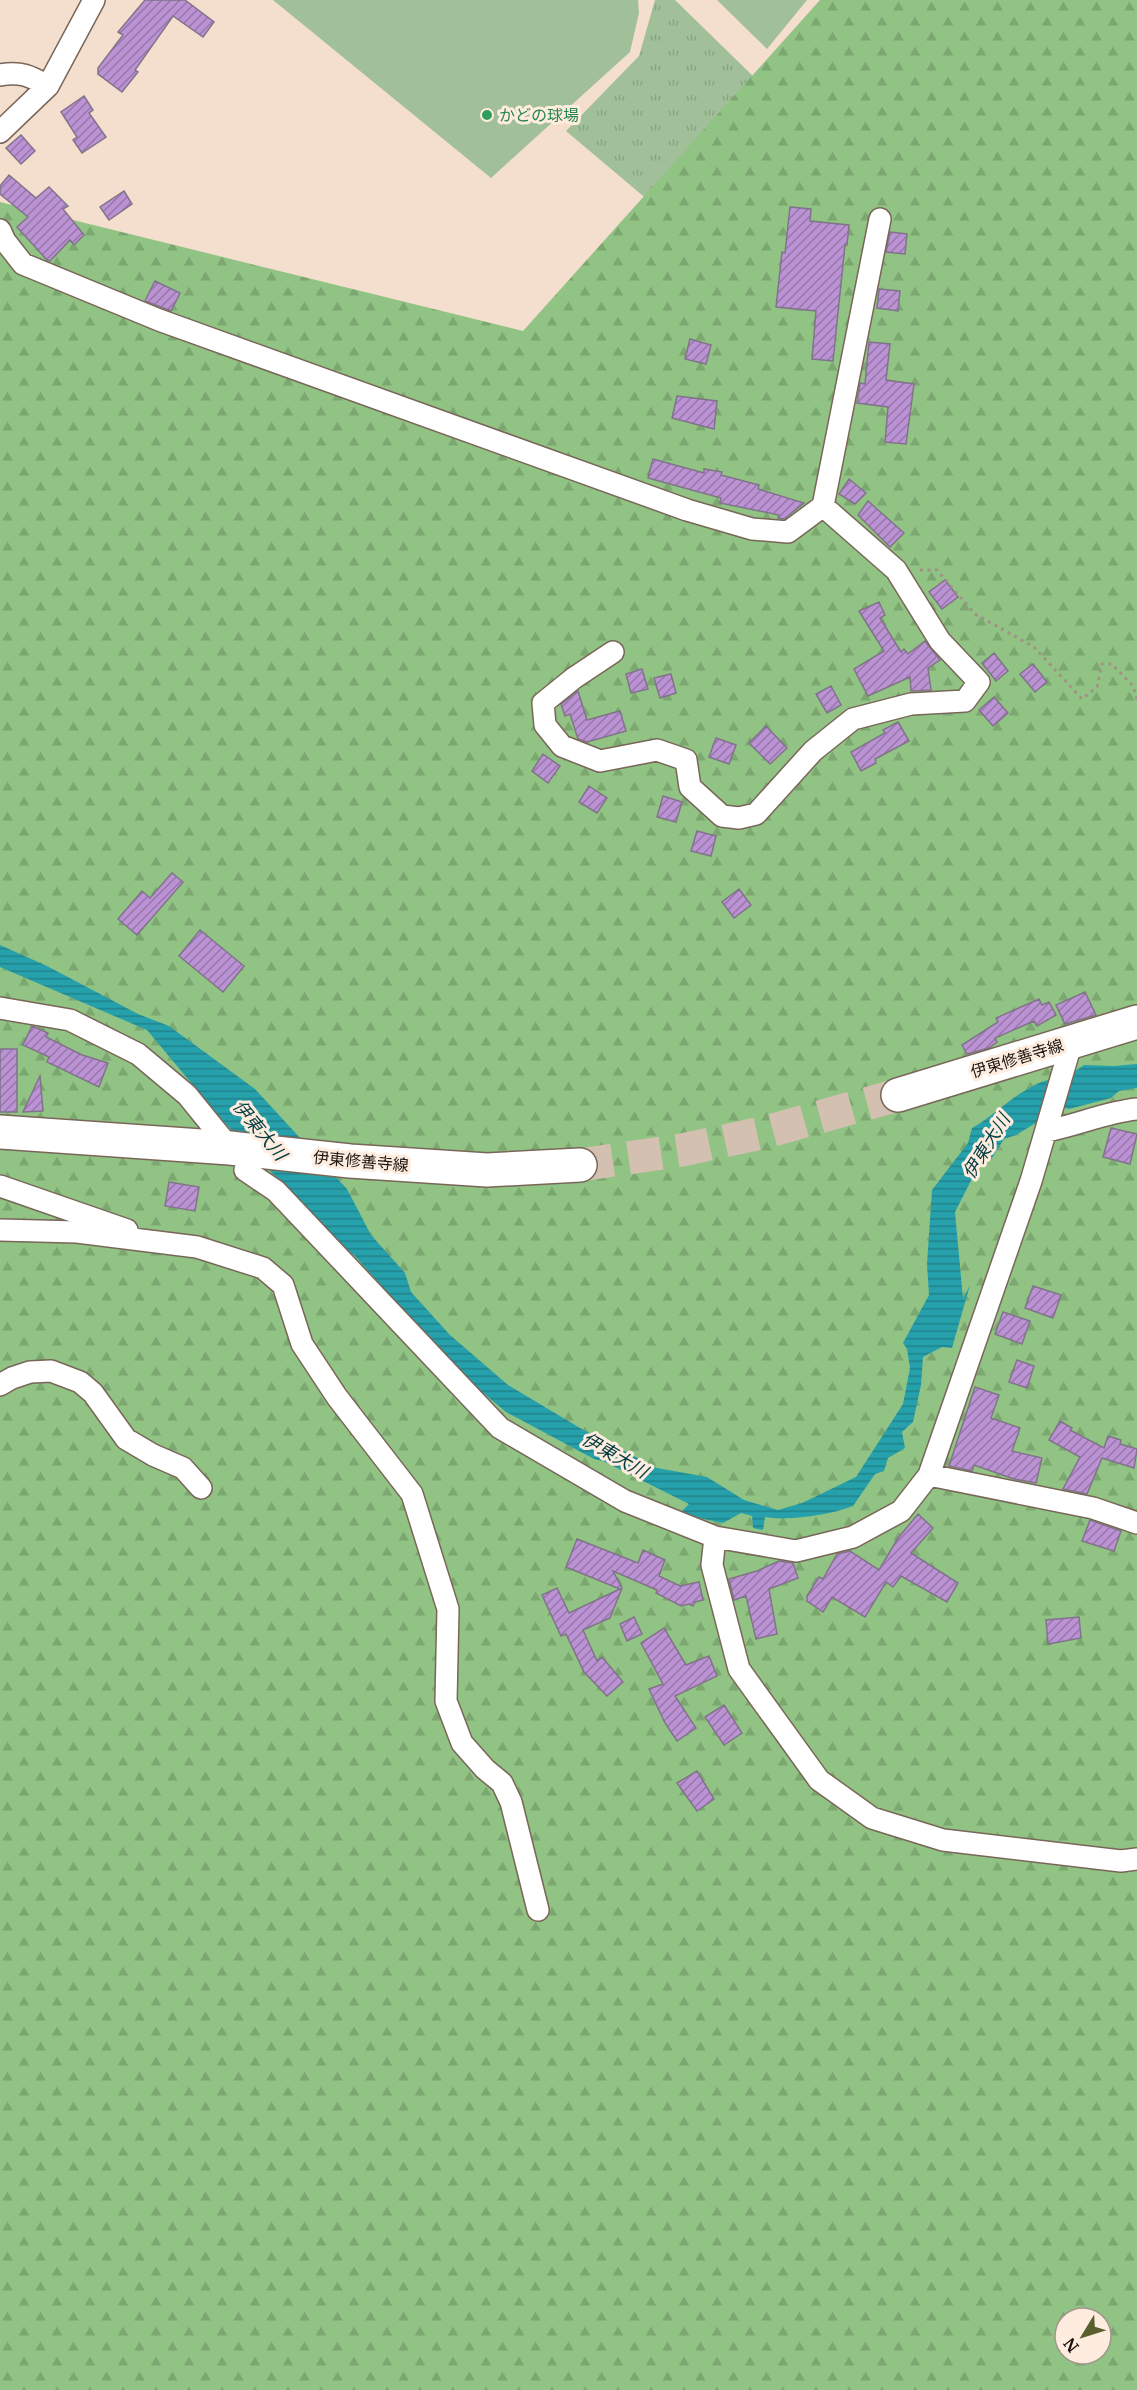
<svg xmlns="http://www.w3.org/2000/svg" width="1137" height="2390" viewBox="0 0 1137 2390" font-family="Merriweather,'Noto Sans JP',serif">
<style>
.grass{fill:url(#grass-tufts)}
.forest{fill:url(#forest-firs);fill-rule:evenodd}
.pitch{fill:#a1c099}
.water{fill:url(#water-rules)}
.building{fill:url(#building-hatch);stroke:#807488;stroke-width:1.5}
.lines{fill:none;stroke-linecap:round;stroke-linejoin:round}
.primary-tunnel{stroke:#d4c0b0;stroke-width:33;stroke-dasharray:33 16;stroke-linecap:butt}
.minor-casing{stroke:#796658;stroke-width:24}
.primary-casing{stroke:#796658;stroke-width:36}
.path{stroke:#a29285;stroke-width:3;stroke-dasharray:3 4.5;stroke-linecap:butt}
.minor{stroke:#fff;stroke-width:21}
.primary{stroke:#fff;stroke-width:33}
.leisure-dot{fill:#2e9e5b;stroke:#feecdf;stroke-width:2}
.labels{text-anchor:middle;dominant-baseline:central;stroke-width:6;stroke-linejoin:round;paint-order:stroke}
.leisure-label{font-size:16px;fill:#27864d;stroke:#feecdf;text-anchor:start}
.street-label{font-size:16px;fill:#1c150f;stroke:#feecdf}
.water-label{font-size:18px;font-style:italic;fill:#033b40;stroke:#feecdf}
</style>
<defs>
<pattern id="grass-tufts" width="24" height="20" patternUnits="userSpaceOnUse" patternTransform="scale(1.5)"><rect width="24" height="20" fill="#a1c099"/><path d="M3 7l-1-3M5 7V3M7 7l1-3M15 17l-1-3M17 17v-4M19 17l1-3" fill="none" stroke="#8aa483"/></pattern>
<pattern id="forest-firs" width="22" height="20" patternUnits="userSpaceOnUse" patternTransform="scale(1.5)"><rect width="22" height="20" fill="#90c384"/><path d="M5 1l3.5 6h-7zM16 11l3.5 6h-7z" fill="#7ca771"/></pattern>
<pattern id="water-rules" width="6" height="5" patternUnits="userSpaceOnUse" patternTransform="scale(1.5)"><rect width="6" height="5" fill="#26a1ac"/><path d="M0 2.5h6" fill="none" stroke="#20828a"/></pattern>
<pattern id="building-hatch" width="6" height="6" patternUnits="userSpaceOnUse" patternTransform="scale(1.5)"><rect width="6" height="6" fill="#bb92d4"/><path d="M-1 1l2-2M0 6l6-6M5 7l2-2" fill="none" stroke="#9776aa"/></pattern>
</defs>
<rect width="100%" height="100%" fill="#f4decd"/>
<path class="grass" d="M655,0h20l81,79 -107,122 -83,-70 73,-75z"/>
<path class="forest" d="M820,0h317v2390h-1137v-2188l523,129zM1065,2318h36v36h-36z"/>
<path class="pitch" d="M273,0h365l1,13 -9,39 -139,126z
M717,0h90l-40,49z"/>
<path class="water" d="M0,945l47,21 91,48 31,12 86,63 92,100 24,46 34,38 6,19 39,43 58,50 72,43 77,40 50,9 37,23 34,10 24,-7 54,-26 47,-73 7,-36 -3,-19 -4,-6 26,-48 -2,-31 5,-74 36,-47 4,-15c21,-12 38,-30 59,-41 17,-10 37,-9 53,-22l30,1 23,-2v24l-18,3 -8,7 -42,11 -7,-2 -46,28 -12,4 -12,19 -14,9 -23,45 8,87 7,-14 -18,63 -10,-1 -19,10 -2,28 -8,37 -11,10 3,16 -17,10 -4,13 -9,3 -22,32c-23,9 -64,15 -88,11l-2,13 -10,-2 -1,-12 -11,-3 -18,10 -29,-6 -12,-6 7,-7 -86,-43 -9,-2 -88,-47 -48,-40 -104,-117 -10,-6 -120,-127 -77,-92 -147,-63z"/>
<path class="building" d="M145,0h40l29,22 -11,15 -30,-21 -38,54 3,2 -16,20 -24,-18v-6l25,-33 -5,-3z
M84,96l9,14 -4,3 17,24 -24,16 -9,-13 4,-3 -16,-25z
M21,135l14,16 -14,13 -15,-16z
M9,175l27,23 13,-11 19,19 -5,3 21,26 -10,10 -4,-5 -20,21 -3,-1 -30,-33 11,-10 -28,-23v-8z
M124,191l8,13 -23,16 -9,-13z
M790,207l21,2 -1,12 39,4 -2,20h-2l-12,116 -21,-2 4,-48 -40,-4 6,-55 3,1z
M890,232l17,2 -2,20 -19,-2z
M155,281l25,12 -9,18 -26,-10z
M879,289l21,2 -2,20 -21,-3z
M690,339l21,6 -5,19 -21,-5z
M869,342l21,2 -4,36 28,4 -8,60 -21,-2 3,-35 -31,-4 3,-20 5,1z
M677,396l40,5 -3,28 -42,-11z
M653,459l51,14v-4l18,3 -1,3 38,10 -1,4 46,14 -20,16 -6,-1 1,-3 -59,-12 1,-5 -73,-20z
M849,479l17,14 -11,11 -16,-10z
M868,501l36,32 -14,14 -32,-32z
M945,580l13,17 -16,12 -13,-17z
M879,602l6,13 -5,3 21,34 3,-3 4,5 17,-13 15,19 -12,8 3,22 -20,1 -1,-14 -42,19 -14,-27 30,-18 -25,-40z
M994,653l14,18 -12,10 -14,-18z
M1033,664l14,18 -12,10 -15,-18z
M642,669l6,20 -17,4 -5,-19z
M671,674l5,19 -16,5 -6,-20z
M831,686l10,19 -14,8 -11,-19z
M578,691l9,29 33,-9 6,20 -39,11 -9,-3 -8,-25 -5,2 -4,-12z
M994,697l14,16 -15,13 -14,-16z
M898,722l11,19 -34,18 1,4 -15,8 -10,-19 34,-19 -2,-3z
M766,726l21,22 -17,16 -21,-21z
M716,738l20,7 -7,19 -20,-7z
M543,754l17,12 -12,17 -16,-12z
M589,786l18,12 -10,15 -18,-11z
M663,796l19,6 -6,20 -19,-5z
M697,831l19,5 -5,20 -20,-5z
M172,873l11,9 -46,53 -19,-16 24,-28 8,7z
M739,889l12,16 -17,13 -12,-16z
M200,930l44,36 -21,26 -44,-36z
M1085,992l11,23 -31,9 -9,-19z
M1039,999l3,6 7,-3 7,13 -19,11 -3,-5 -39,17 2,4 -8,6 -22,6 -5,-9 36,-23 -2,-4z
M32,1026l16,7 -2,4 36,18 26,8 -9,24 -52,-25 2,-5 -26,-12z
M0,1049h17v63h-17z
M40,1076l3,35 -20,1z
M1111,1128l26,6 -7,30 -27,-7z
M169,1182l30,5 -4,24 -30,-5z
M1033,1286l28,9 -8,23 -28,-10z
M1003,1312l27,9 -8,23 -27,-10z
M1017,1360l17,6 -7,22 -18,-6z
M975,1387l24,8 -8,23 29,10 -8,23 30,7 -6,25 -22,-4 -40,-14 -2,6 -23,-5z
M1060,1421l12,7 -2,2 34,18 4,-12 13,4 -1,4 17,5 -3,19 -32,-10 -15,36 -24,-5 17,-32 -31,-17z
M918,1514l15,14 -22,25 47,30 -11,19 -46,-26 -8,11 -7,-5 -21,35 -33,-20 -9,15 -16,-11v-5l12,-19 4,2 14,-25 13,-3 29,19 19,-32z
M1090,1520l31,11 -7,20 -32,-10z
M577,1539l61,24 5,-13 22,10 -6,16 21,10 19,-4 4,18 -8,2 -2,4 -4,-2 -8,2 -25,-13 1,-3 -44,-19 9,17 -12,30 -27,12 14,31 5,-4 21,25 -16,14 -23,-24 -18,-38 -5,2 -19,-41 15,-7 12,25 51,-24 -54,-22z
M779,1561l14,2 5,15 -29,11 8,45 -21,5 -10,-43 -12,4 -5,-21 28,-8z
M634,1617l8,17 -15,7 -7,-17z
M1079,1617l2,21 -33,6 -2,-24z
M664,1628l22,37 23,-9 8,20 -42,20 21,32 -19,13 -12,-18 -16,-34 14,-5 -22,-41z
M724,1705l18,28 -18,12 -19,-28z
M697,1771l17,28 -17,12 -20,-28z"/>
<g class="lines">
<path class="primary-tunnel" d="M580,1165l102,-15 84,-18 132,-37"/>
<defs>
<path id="minor" d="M0,75c21,-4 30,1 48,11
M0,132l48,-46 46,-86
M0,230l5,11 18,23 136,56 528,190 65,19 36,3 35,-26 73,64 44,71 39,41 -14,19 -54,3 -58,15 -40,32 -57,63 -17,4 -17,-2 -32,-29 -4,-27 -29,-10 -57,11 -38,-15 -17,-21 -2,-22 31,-25 39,-26
M823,506l57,-287
M0,1008l70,12 68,34 49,41 43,53
M1047,1131c30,-6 60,-19 90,-22
M245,1170l31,21 224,237 125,73 90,36 81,14 57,-14 48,-26 28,-36 102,-294 41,-140
M0,1186l127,44
M0,1230l77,2 120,15 66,21 20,17 19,59 35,53 75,97 36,115 -2,92 16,42 23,26 17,14 9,19 27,108
M0,1385l12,-7 18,-6 21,-1 29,11 13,11 33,46 27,16 30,13 18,20
M929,1475l164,33 44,15
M715,1537l-3,28 27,104 80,111 53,38 71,22 178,21 16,-2"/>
<path id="primary" d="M898,1095l239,-73
M0,1132l230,16 120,13 137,9 93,-5"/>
</defs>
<use href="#minor" class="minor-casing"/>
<use href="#primary" class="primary-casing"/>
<path class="path" d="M920,570h17l38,44 59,33 48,52 15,-12 5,-23h10l21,22 4,13"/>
<use href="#minor" class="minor"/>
<use href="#primary" class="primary"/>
</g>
<circle class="leisure-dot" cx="487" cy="115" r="6"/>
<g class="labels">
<g class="leisure-label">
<text x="499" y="115">かどの球場</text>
</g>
<g class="street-label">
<text transform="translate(1017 1058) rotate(-17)">伊東修善寺線</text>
<text transform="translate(361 1161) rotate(5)">伊東修善寺線</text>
</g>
<g class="water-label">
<text transform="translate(260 1130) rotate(50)">伊東大川</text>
<text transform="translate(986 1146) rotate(-58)">伊東大川</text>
<text transform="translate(615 1455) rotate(30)">伊東大川</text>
</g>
</g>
<g transform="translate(1083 2336) rotate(232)"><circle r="28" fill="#feecdf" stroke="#a4968c" stroke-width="1.5"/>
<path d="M0-4.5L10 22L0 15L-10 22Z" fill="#5a5f2d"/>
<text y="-9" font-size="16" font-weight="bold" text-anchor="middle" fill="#1c150f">N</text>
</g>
</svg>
